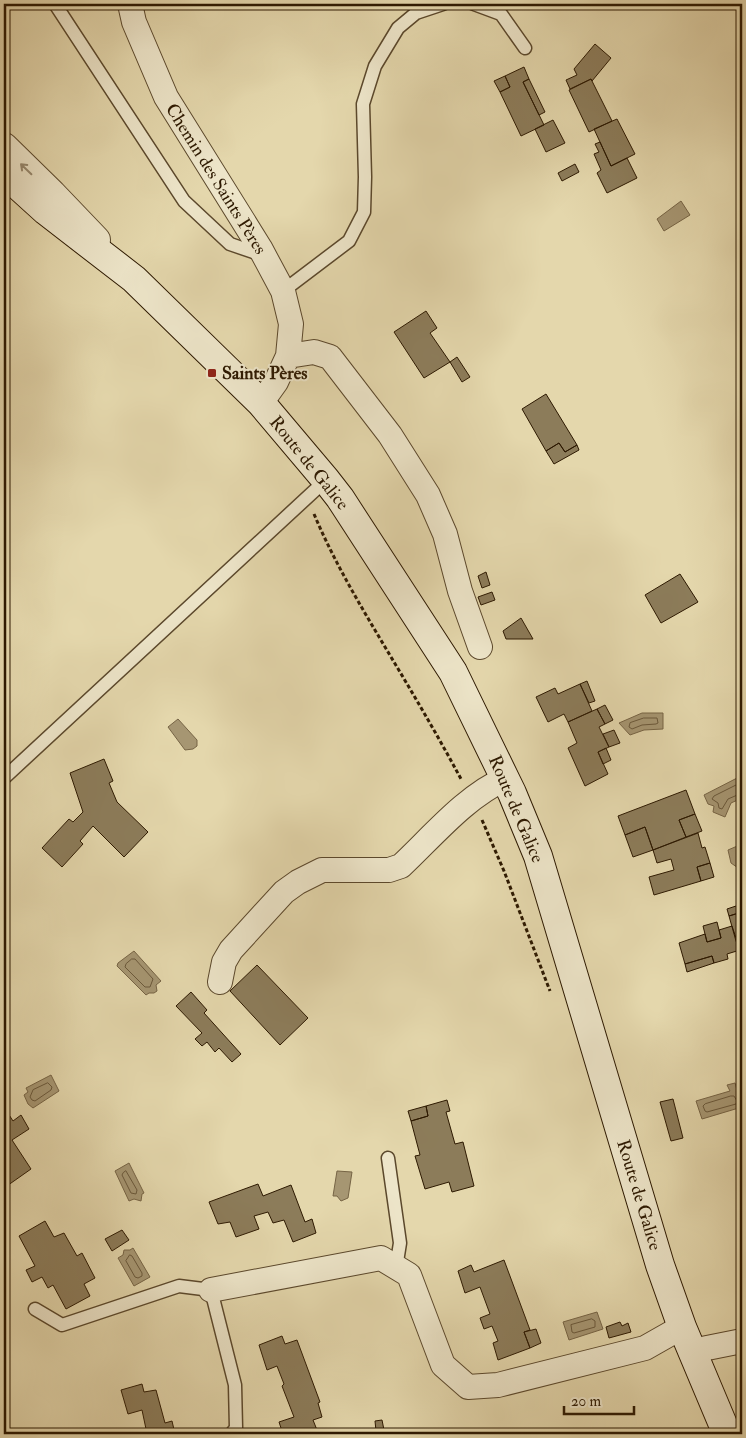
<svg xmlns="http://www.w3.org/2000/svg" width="746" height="1438" viewBox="0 0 746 1438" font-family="'IM FELL Double Pica',serif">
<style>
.water{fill:#a69672;stroke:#766445}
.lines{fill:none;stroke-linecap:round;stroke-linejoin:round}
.shore{stroke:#6a583a;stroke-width:1}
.building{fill:#8c7c5a;stroke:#2d1901}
.service-casing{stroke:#5b482c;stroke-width:15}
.minor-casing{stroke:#5b482c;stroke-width:26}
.tertiary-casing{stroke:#5b482c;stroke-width:30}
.secondary-casing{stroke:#2d1901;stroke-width:30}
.path{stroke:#2d1901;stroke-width:3;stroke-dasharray:4 2.5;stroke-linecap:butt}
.service{stroke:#ede5c9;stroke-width:12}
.minor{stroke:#ede5c9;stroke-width:24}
.tertiary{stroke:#ede5c9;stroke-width:28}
.secondary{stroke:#ede5c9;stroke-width:28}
.oneway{stroke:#97896f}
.poi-dot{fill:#8f2418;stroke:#ede5c9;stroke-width:2}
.labels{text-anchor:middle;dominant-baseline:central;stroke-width:4;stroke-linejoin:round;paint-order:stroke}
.street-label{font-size:18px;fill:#2d1901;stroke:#ede5c9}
.poi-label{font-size:18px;font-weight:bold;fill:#2d1901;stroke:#ede5c9;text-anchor:start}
</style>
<rect width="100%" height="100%" fill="#e4d7ac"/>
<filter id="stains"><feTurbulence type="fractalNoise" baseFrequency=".004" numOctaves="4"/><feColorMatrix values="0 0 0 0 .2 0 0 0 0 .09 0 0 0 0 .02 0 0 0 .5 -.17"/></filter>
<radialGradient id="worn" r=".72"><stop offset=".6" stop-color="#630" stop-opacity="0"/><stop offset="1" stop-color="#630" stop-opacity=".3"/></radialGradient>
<path class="water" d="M681,201l9,14 -26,16 -7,-12z
M642,713h21v16l-19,1 -14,5 -11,-12z
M178,719l19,21v6l-4,3 -8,1 -17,-23z
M741,776l1,22 -11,5 -6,14 -12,-5 1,-6 -6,-2 -4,-9z
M742,844v24l-1,2 -10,-7 -3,-13z
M134,951l27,30 -5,4 1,6 -3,2h-5l-3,2 -29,-29 1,-3z
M51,1075l8,16 -26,17 -5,-4 -4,-9 4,-3 -2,-4z
M735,1083l7,24 -40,12 -6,-18 34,-10 -3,-6z
M129,1163l15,30 -2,1 -1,7 -7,-2 -5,2 -14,-30z
M337,1171l15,1 -4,26 -7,3 -4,-5h-4z
M133,1248l17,29 -16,9 -16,-28 5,-3 1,-5h6z
M597,1312l6,17 -34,11 -6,-18z"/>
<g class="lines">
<path class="shore" d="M644,718h13l1,5 -2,1 -14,1 -10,4 -3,-2 1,-4z
M742,782l-28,14 -2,3 6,4 1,5 3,1 6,-10 14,-6
M132,959h3l18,20 -3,8h-5l-20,-20 1,-3z
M48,1083l4,4 -1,3 -16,11 -3,-1 -2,-3 3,-7z
M731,1096h3l3,5 -1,3 -29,8 -2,-1 -2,-5 2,-2z
M126,1171l11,19 -1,4 -5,-1 -9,-18 1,-2z
M130,1255l2,1 10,17v3l-4,2 -3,-1 -9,-16z
M592,1319l3,2v6l-21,6 -2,-1 -1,-7z"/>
</g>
<path class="building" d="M595,44l16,14 -19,23 -1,-2 -21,10 -4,-9 11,-5 -3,-6z
M524,67l5,12 -6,3 21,43 -23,11 -21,-44 10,-5 -5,-11z
M505,76l5,11 -10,5 -6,-11z
M529,79l16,33 -6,3 -16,-33z
M591,79l21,42 -23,11 -20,-42z
M617,119l18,35 -24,12 -17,-37z
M553,120l12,23 -19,9 -11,-23z
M600,142l11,24 16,-8 10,20 -30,15 -10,-20 4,-3 -7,-16 5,-2 -4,-8z
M575,164l4,8 -17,9 -4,-8z
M426,311l11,17 -7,5 20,29 -26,16 -30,-46z
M457,357l13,20 -8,5 -12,-20z
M546,394l31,51 -12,7 -6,-9 -13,8 -24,-42z
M559,443l6,9 12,-7 2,5 -25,14 -8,-13z
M486,572l4,13 -8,3 -4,-12z
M680,574l18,28 -37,21 -16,-28z
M492,592l3,8 -14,5 -3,-8z
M521,618l12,21h-27l-3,-8z
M587,681l8,20 -6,2 -9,-19z
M580,684l12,27 -24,11 -4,-8 -16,8 -12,-25 19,-9 3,6z
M605,705l8,15 -8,4 -8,-15z
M597,709l8,15 -6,3 10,20 -11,5 10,22 -23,12 -17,-38 9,-5 -9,-21z
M614,730l6,13 -11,4 -6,-13z
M606,748l5,12 -8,4 -5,-12z
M104,759l9,22 -4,2 8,19 31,30 -24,25 -31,-31 -13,15 3,3 -21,23 -20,-19 27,-29 4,3 10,-10 -13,-39z
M686,790l9,24 -16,6 7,17 -33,13 -8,-23 -20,8 -7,-19z
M695,814l7,17 -16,6 -7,-17z
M645,827l8,23 -20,7 -8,-22z
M698,833l4,15 3,-1 5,16 -13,4 4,14 -47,14 -5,-18 25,-7 -3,-11 -14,4 -4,-13z
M710,863l4,14 -13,4 -4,-14z
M742,904v8l-13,4 -2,-7z
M742,912v27l-6,2 -7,-25z
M717,922l4,16 -14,4 -4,-16z
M732,926l8,24 -13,4 1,5 -14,4 -2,-7 -27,8 -6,-21 26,-9 2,8 14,-4 -2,-8z
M742,939v10l-2,1 -4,-9z
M712,956l2,7 -27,9 -2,-8z
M257,965l51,53 -28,27 -50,-54z
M191,992l16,18 -3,3 37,41 -9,8 -13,-14 -4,4 -8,-10 -5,4 -7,-7 7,-6 -26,-27z
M673,1099l10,39 -12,3 -11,-39z
M447,1100l3,11 -4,1 9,32 8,-2 11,44 -22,6 -3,-10 -24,7 -10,-33 5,-1 -9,-34 17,-5 -2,-10z
M426,1106l2,10 -17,5 -3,-10z
M4,1107l9,14 8,-6 8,14 -17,11 19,29 -27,19z
M258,1184l5,12 28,-11 14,37 7,-3 4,14 -23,9 -9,-22 -11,3 -5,-11 -14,4 5,13 -23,8 -6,-15 -12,2 -9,-22z
M45,1221l9,16 10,-4 13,23 5,-3 13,25 -11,6 6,12 -24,13 -13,-24 -5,3 -6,-11 -10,5 -6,-12 9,-4 -16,-30z
M122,1230l7,10 -17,11 -7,-12z
M504,1260l26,70 -6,2 6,16 -32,12 -5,-17 5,-2 -6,-15 -8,3 -4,-11 10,-4 -10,-27 -15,6 -7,-22 13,-6 3,7z
M620,1322l2,4 6,-3 3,9 -22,6 -3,-11z
M536,1329l5,14 -11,5 -6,-16z
M282,1336l3,8 12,-4 23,62 -2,1 4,14 -9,3 4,10 -11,4h-23l-4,-12 15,-5 -12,-31 2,-2 -7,-18 -10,4 -8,-25z
M142,1384l2,8 12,-2 9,33 7,-2 3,13h-33l-1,-4 5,-1 -4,-19 -14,4 -7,-24z
M382,1420l2,10 -8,1 -1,-10z"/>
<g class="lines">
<defs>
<path id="service" d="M55,4l129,197 46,43 32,11
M474,4l27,10 24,34
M283,291l66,-50 15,-29 1,-35 -2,-73 12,-38 23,-38 18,-15 27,-9
M4,778l322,-298
M388,1158l12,85 -4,25
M35,1309l27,16 117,-39 32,4 24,95 1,43 -5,6"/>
<path id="minor" d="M130,4l4,18 32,75 94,151 23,43 8,33 -3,32 -12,26 -15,21
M288,356l26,-4 16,5 60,78 38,60 17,39 15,57 20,56
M220,982l4,-20 7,-12 53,-58 14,-10 24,-12h67l12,-4c31,-29 65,-70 104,-87
M211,1290l170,-32 28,17 34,90 25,22 30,-2 147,-37 37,-21
M692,1351l50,-10"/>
<path id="tertiary" d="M4,147l48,47 44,46"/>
<path id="secondary" d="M4,173l42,38 88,68 127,124 65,77 14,18 113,174 59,121 26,63 122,409 22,62 45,107"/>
</defs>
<use href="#service" class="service-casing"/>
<use href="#minor" class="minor-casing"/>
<use href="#tertiary" class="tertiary-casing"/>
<use href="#secondary" class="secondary-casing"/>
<path class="path" d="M314,514c21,50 49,96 77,143 24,40 48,81 70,122
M482,820l22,51 46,120"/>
<use href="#service" class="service"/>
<use href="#minor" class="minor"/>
<use href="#tertiary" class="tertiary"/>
<use href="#secondary" class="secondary"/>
</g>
<defs><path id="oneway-shaft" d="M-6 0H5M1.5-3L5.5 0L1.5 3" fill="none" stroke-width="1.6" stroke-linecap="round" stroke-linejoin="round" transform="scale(1.25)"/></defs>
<use class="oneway" href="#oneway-shaft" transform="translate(26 169) rotate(-136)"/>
<rect class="poi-dot" x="207" y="368" width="10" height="10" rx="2.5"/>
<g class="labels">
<g class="street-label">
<text transform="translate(216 179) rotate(58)">Chemin des Saints Pères</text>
<text transform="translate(309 463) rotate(51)">Route de Galice</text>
<text transform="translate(516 809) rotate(67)">Route de Galice</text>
<text transform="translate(639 1195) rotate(73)">Route de Galice</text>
</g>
<g class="poi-label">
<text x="222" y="373">Saints Pères</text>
</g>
</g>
<rect width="746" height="1438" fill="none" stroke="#e4d7ac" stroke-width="20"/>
<rect x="5" y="5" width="736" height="1428" fill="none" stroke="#2d1901" stroke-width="2.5"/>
<rect x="10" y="10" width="726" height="1418" fill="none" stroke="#2d1901"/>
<path d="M564 1406v8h70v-8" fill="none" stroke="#2d1901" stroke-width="2.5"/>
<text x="571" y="1406" font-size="15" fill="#2d1901" stroke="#ede5c9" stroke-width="4" paint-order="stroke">20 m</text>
<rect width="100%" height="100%" filter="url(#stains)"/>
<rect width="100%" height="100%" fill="url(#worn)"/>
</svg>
